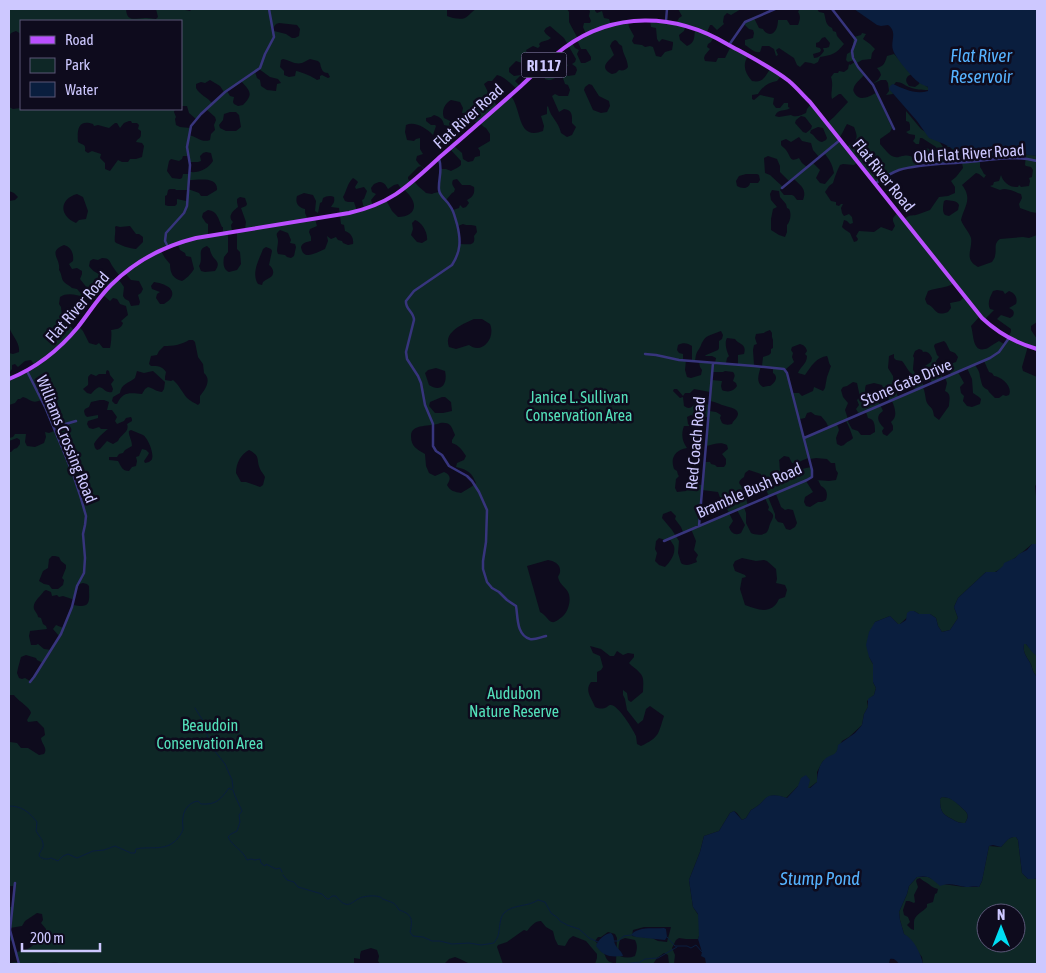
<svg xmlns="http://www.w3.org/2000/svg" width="1046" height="973" viewBox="0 0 1046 973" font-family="'Asap Condensed',sans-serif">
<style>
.green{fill:#0e2726;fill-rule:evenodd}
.water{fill:#0a1e3e;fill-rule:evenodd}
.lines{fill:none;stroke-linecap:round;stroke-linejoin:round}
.stream{stroke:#0a1e3e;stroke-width:1}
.minor{stroke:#37357d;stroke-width:2.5}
.major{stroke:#ba4fff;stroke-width:4}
.labels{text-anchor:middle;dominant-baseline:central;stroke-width:5;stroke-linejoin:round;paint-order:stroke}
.shield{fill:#0e0b1d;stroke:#948fbb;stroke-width:1}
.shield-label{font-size:15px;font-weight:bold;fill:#cdc8ff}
.street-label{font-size:16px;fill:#cdc8ff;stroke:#0e0b1d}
.park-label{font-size:16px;fill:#53e0ba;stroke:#0e0b1d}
.water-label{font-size:18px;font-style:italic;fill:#56b3ff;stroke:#0e0b1d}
</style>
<rect width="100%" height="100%" fill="#0e0b1d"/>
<path class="green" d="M9,9h117c1,15 11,8 21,9 3,0 6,1 9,1l2,-2 -2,-8h24l10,2 2,-2h255v7c5,2 13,4 18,2 4,-2 7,-7 11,-9h91l2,3v10l9,17 8,-5 -3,-7 1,-4h6l1,-2 -2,-5 1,-5 -2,-2h8h-1v2l2,2 5,-2 2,7 5,1 2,6 17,-3 1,5 5,9 -2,5 2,3 8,1 3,2 5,-1 3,1 3,9 5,1 4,-5 7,-2 1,-6v-2l-11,-3 -3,3 -2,-3 -1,-11 -5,-1 -1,-7 27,2 2,-4 3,-2 -4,-7h63l-10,6 -4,-2 -3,3 -1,6 1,2 -7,6 -5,-5h-2l-3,7 7,4 -3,6 -3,2 -1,3 3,2 -5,6 -1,3 1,3 11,1 2,-4h7l6,-12 17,10c-6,9 -3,17 4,25 11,2 13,-4 18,-12l11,7 -4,5c-8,1 -15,6 -19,13l-6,1v4l2,1 6,-5 14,3 -1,6 3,4h4l4,-5h4v4l2,1c-5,4 -12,0 -15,8l4,1 12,-2c4,3 11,0 15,-2l1,-4 4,-5 16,19 7,-6 14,-15 -7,-8h-2l-7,5c-2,-6 2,-13 -1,-22l3,-4h4l1,-2 5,1 4,-3 1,-5 1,1 5,-3 -1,-2 -6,2 -2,-2 1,-6 5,-3 2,-14 7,-2 1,-2 4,1 -3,5 7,5 5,5 -3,4 -1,6 -9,1 -5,3 1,4 7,7c-3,4 -9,8 -11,13 -1,4 -1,3 1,7 5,8 15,2 21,-1l16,35 -2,4 -10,7v5c4,4 10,13 15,13 5,1 4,-1 8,-1 9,-2 13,3 14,10l-16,3 -25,14 -18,-21 -4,3 -11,-1 -3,1c-3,6 -5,11 -7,18l-4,3 -4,6 6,9 5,1v3l3,1 2,-2h2l-2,4 1,5 2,3 5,-2 3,3 1,6 -3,1 -3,-3 -3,-1 -2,7 2,2 6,4 4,9 3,-1 1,-2 -2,-3 3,-5 15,1 7,-5 11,4 3,-5 -2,-5v-3l5,-6 6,7c8,-6 8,-2 15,-5 4,-1 7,-3 11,-4l9,-13 9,-1 7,-3v-6l-4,-6 5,-4 7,-9 -1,-5 -29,1 -2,-8 -4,-1 -3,-4 -4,1c4,-7 9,-2 15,-1l2,-1 -1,-3 -14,-9h-2l-1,6h-3l-3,-3 2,-3v-3l-6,-1 -3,-2 4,-2v-5l-1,-3 -3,-1v-10l15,18 18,12 4,6 -3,3v5l9,8c2,-5 4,-11 2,-16h-4l1,-2c11,3 22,9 33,10 4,0 9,0 13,0l-8,4 -6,2v6l2,3 2,4 2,1 -2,3 -5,-4 -3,-1 -14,12c11,14 2,22 -1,35 2,6 8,12 10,18 2,11 -8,21 7,29l14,-5c1,-2 3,-4 3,-6 2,-7 -2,-12 5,-17l23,-2 6,1 8,-3v87l-6,4v4l6,9v9l-9,-2 -6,21 1,4 14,6v106l-2,3 2,20 -1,22 1,1v15h-5c-4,4 -33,27 -37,28 -3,0 -6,0 -9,0l-28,26 -4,9 4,11 -8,12 -8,2 -4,-6 -2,-8 -6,-4h-11l-5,-3 -14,13h-2l-8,-8 -15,6 -6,35 4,7v18l3,6 -2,7 -7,6 1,6 -4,7 -2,11 -13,12 -7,4 -7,14 -12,6 -6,11v10l-8,6h-1v-2h-10l-12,12c-23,-8 -19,5 -35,12l-5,8 -4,2 -5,-7 -3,-2 -4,2 -11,18 -15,5 -4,16 -11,28 4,27 6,9v20l-1,3h-12l-7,-1 -3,2 -4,8 3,7 -1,9h-5l-1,-9 -4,-2 -7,5 -4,6h-58l2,-6v-4l-11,-13 -13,-5 -4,3 -4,7 -7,-1 -3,-6 -2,-8 -7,-4 -5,-6c-6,0 -10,5 -14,10l-3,-1 -3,2 -14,10 -9,3 -1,2 6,17 -35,-1 -8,-4 -5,-2 -6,2 -5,5h-64l-2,-3 1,-5 -2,-6 -6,-2 -10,3 -1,4v4l-6,-1v6h-291c-9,-3 -20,0 -29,0 -8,1 -17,0 -25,0v-1l9,-1 -2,-10c8,-1 17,-4 20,-11 7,0 10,-6 10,-12l-5,-6 2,-3 -1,-6 -5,-1 -12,8 -3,5 -12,2 3,12 -4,1v-34h4v-21h-4v-146l1,2 7,1 4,5h7l11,7 5,-1c4,-6 -2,-9 -3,-16l4,-3 -1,-7 -7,-7 -9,1 -1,-2c0,0 4,-7 4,-7 0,-5 -14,-13 -17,-18h-5v-243h2l3,-3 3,-1 3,-4v-4l-3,-2 -8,3v-3l4,-1 2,-3h11l-1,8 2,4 8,1 9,-4 2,-6 -1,-5 4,1 5,-2 -13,-31c-9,4 -9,0 -18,-3l-3,2h-2l-3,4 -6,2v-52l4,1 6,-2c1,-10 -7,-16 -10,-25v-126l6,-1 3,-3 -4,-4 -5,-2v-84l4,2 8,-1v1h154l-1,3 2,5 -1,2 1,6 4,2 10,1 -1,7c8,2 13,8 21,5l1,-6 4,-4 -1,-5 2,-5 -1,-3 -9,-8 -10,10 -7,-6 -2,-7h-6v-85h-160v13l-5,-3 -5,2 -2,4zM279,23l18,2 3,4 -1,7 -4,2h-3l-6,-4 -12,-3 -1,-3 3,-4zM686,25l9,3c-1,8 1,14 -8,18l-7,-6 -1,-5 5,-4zM550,26l14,12 12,21 -1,3 -3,2 4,3 1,3 -2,5 -7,1 -2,-1 -1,-5 3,-5 -7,-5 1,-4 -3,-3 -17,13c-2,-2 -4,-5 -7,-7 -4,-3 -7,-3 -9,-9l7,-4 5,2 2,-2 -1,-2 2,-2 7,-2 3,-2 -5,-4 -2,-3 2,-3zM577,40l4,9h5l5,8v3l-6,3h-4l-4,-9 2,-4 -4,-2 -3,-5zM615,40l2,1 2,3 3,2c1,9 5,11 6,21 -2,3 -5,4 -9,3l-3,3 -4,1c-13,-6 -5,-12 2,-19l-4,-9 2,-4zM283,59c6,1 12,6 19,4 3,-1 5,-3 8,-4l8,2 2,2c1,5 2,10 8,10l2,4 -2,1 -6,-3 -2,1v3l-3,1c-4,-3 -15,-8 -21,-9l-1,5 -6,1 -5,-2v-4l-4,-4 1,-7zM516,61l6,2 9,12 9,-7 4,5 1,6c9,4 10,-5 18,-1l2,6 3,1 2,5 -2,6h-9l-4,-2 -3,2 7,16 5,-3c9,1 8,7 8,14l4,4 -4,8 -5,2 -6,-4c-3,-13 -10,-14 -13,-27l-1,1v7l-6,2 3,10 -1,5c-26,10 -21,-21 -32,-35l-14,10 -4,-6 -4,-3 -2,-7 -3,-6 4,-3h4l5,-6c9,2 13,9 20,14l3,-3 -5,-5 6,-6 -7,1 -5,-4v-4zM259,69l11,8 8,2 3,4 -4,1 -1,7 -9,-1 -6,-4 -1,-6 -3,-2 -2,-6zM210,80l10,6 4,6 -12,11c-5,-6 -12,-8 -16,-15v-4l5,-2 4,1zM241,81c9,10 13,13 2,24l-5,1 -4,-2 -1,-2 1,-5 -4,-1 -3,-5zM589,84l3,1 7,11 10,5 1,5 -3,6 -6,1 -8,-3 -9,-20 1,-3zM451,100l9,2 3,6 -1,5h5l10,11 3,-1 4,4 2,1 4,6v7l-12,7 2,3v5l-5,1 -2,4 -5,1 -5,-3 -1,-6 -8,-7 -4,3 11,12v4c-3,3 -7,4 -10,6l-5,-2h-5l-2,23 -5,1 -2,1 -6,-1c-4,-4 -8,-6 -12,-12l-2,2 -4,-4v-2l10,-10 3,-1 4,5 1,-1 -7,-6 -3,-4 1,-4 6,-2 -3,-5v-11l-4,1 -2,2 -7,-1 -2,-8 1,-7c9,-4 20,3 27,10l3,-9 -1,-1h-4l-5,-4v-3l5,-1 3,-2c6,2 9,4 10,10l5,1 2,4 2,-1 -3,-8 -6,-3c-3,-7 1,-15 7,-18zM230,112h6l3,3 2,12 -5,4h-10l-6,-3 -1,-3 4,-5 1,-6zM801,116l4,1 7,9 -1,3 -5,4 -3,-1 -8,-9 1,-3zM129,121h2l1,2h5l2,2 -1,4 3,2c0,6 0,6 -4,9l-1,2 6,1 2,3 -2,11 -6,2h-6l-2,3h-6l-4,-2 -8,11 -5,-2v-6l-5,-5 1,-4 -9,-3 -4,2 -3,-2c1,-8 -2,-5 -7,-9 -1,-12 0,-23 15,-18l1,2 4,-1 11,3 6,-5h2l3,5 4,-5zM847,124l7,3c5,13 3,12 -7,20l-8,-9c4,-5 5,-9 8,-14zM818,127l5,1 4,10 -1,2 -4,2c-6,-1 -7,-7 -12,-9l1,-3zM799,137l3,4 9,2 2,7 6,7 6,-3c6,8 7,10 9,19l-9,11 -5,-1 -4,-5 4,-8 -7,-7 -6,4 -5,-4 -3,-5c-10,5 -8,-2 -13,-8 -1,-2 -4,-3 -5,-5v-4l5,-2 5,3zM206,152l5,1 2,8c-5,8 -14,12 -23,11l-1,2h-6l-1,4 -2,1 -8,-1 -5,-7 2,-10 2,-2 8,2 3,-2 1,-3h5l2,6h8l3,-1 -1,-5 3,-3zM768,156l9,3 3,7v6l9,9 5,-2c7,7 13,10 9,21h-6l-3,-4 -2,-1h-8l-4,-5 3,-3 -13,-12 -5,-2 -1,-15zM746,174h11l2,1 1,5 -2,3h-8c-1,6 -8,6 -13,3l-1,-5 3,-5zM353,178l3,2 2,2 -3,5 1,2 8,-2 3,4 -3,8 -2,1 2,9 -7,2 -3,-9h-6l-3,-1 -2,-4c4,-7 4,-13 10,-19zM457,179l5,6h8l4,2c1,7 -1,10 -7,13l2,3 -3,4 -3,1 -3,-3 -1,3 -6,2 -7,-10 6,-7 2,-1 1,-3c-2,-3 -4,-5 -2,-9zM189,180c10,0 29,-4 28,10l-10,6h-6l-2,-3 -11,-4zM379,182c5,0 6,2 9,7l6,-4 4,-1 4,6 2,-1c2,3 4,4 6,7 9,12 2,21 -12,21l-6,-6 -6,-11 -13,6 -2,-6 5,-6 -4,-2 -1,-4 3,-4zM170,189h5l1,1h11l-1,11 -9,-2v5l-2,2h-7l-3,-1v-9l2,-1 1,-5zM772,190l7,1 1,6 6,7 1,4 2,1c3,5 1,13 -2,16v7l-2,5 -6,-2 -8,-5v-11l2,-10 4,-2 -6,-7 -1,-6zM304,193l9,2 3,6 -1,10 3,2 2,-10 2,-1 1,-4c3,-2 8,-3 11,-1 1,6 -1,6 -3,10l8,1 2,16 3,1 1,6c6,2 9,7 8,13l-5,1 -5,-2 -1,-2 -4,-1 -2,-3 -5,2 -4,-3 1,5 -3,8c-8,3 -22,13 -24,-2 2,-5 6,-5 10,-6v-4l-2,-5 1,-3 7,-3 -2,-7 -7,1 -3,-7v-4c-7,-2 -10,-6 -8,-13zM77,194l6,3 5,14 -2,8 -7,1 -3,3c-17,-7 -17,-24 1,-29zM240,197l5,1 2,6 -1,2 -5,2 5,14 -1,7 -8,2v18l3,3 1,12 -4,6 -8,2c-6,-3 -6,-9 -5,-15l4,-5v-19l4,-2 -1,-6 2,-3c-6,-6 0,-11 5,-15l-1,-5v-3zM946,200c5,1 11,0 13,5l-1,5 -9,6 -4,-1c-3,-3 -2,-10 -1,-14zM208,210c10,1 10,9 14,17h1v6l-15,2v-11l-2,-1 -4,-6 1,-4zM415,220c7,2 13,13 12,20l-5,3 -5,-1 -6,-7 2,-6 -1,-6zM463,224c4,2 8,0 13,2l1,6 -3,4c2,11 -6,8 -14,8l-2,-18zM116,226l4,1 10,-1 6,8h3l4,3v5l-7,7c-5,0 -17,-4 -21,-7 -1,-5 1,-9 0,-15zM280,230l8,3 3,7 -1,3 5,1 1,3 -2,9 -3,2 -4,-1 -2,-2 -7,-1 -1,-3c0,-3 1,-7 1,-10 0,-5 -4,-6 2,-11zM178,244l2,6 5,3 1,3 5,1 3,12c-2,4 -9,11 -12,12 -9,-2 -12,-8 -12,-17l-5,-6 -4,-7zM64,245c7,2 10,8 9,16l-4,3 3,5 5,-1 5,3v3l-2,5c6,7 11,15 17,21l2,-1 -5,-5v-3l7,-6 5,5 -3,5 7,6 3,-3 4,1 3,5 6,2 2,9 -7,6 2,2c-2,6 -6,6 -12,7 1,2 0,15 -1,18h-7l-4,-5 -3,2 -7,-2 -6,-12 -4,-4 -5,3 -4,-4v-5l-8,-5 -1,-9 -2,-3 1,-7c7,-5 17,-2 24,0l-7,-8 -5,-1c-3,-3 -5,-3 -8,-6 -3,-3 -2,-8 -5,-12 2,-12 -12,-18 5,-25zM207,246c6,6 1,-1 4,7 3,8 11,8 4,18l-10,1 -4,-1 -2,-5c5,-8 -3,-17 8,-20zM266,247l5,2 1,2 -3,14c3,2 6,7 3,11 -2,2 -7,4 -9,6l-1,3 -4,-1c-7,-11 1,-24 5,-35zM102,258c8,0 7,3 11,9 2,3 4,6 7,9l5,-3 6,7 8,1 4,8 -2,4 -3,2 2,7 -1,3 -8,1 -2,-5 -4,-2 -2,-3 1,-9 -5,-7 -4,1 -8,-6 -2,-4 -4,3c-6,-1 -9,-4 -12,-8l1,-5 3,-2 5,1zM154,282c7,1 23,5 17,16 -2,3 -5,4 -7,6h-4l-4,-6 1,-4 3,-2 -8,-3 -1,-3zM954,283l11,13 -5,5 -10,2 1,5 -3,4c-14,5 -11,-4 -21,-8l-2,-5 3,-8c10,-4 17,-2 26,-8zM997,290l6,1 2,3 4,-3c6,2 9,7 7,13l-7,4c4,2 6,3 4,8l-3,2 -9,-3 -4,4 14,10v3l-7,12 -5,-3c-4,2 -8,5 -11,7 -16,7 -14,-13 -17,-22l9,-10 4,4 10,-10 -4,-1c-3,-6 0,-12 3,-18zM474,319h8l8,5c6,14 -8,31 -21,21l-13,4 -7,-2c-6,-15 14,-23 25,-28zM770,330l2,3v4l1,3v8l-2,1v4l-2,2 -6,2 -1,9 11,2v5c6,4 2,10 -3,13h-2l-5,1c-8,-5 -4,-13 -2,-21l-7,-1 -1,-15 1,-5 3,-1 -2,-6 1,-4 8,-1 1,-1zM721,331l2,4 -1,4 -3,2v7l-1,2 -12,5 -1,1h7l4,2 -1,5 -16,-1 1,5 2,3 -1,5 -10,3 -4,-1 -2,-7 1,-10h-3v-6l-4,-1 -2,-3 1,-5c5,-3 10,-2 14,1v15h3c1,-6 1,-8 4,-12 2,-3 2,-5 4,-8 3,-6 11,-7 18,-10zM727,338l8,1c4,6 12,4 9,15l-6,1v9l-12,-1 1,-5 2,-2c-2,-4 -5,-13 -2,-18zM189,340h4l2,2 3,15 5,7 1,9c8,7 1,17 -4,23v7l-2,2c-3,-2 -8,-4 -11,-7 -5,-6 -8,-13 -14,-18l-2,1 -6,-1v-3l1,-5c-4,-6 -8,-6 -15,-6l-2,-2 2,-8 6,-1 2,-4 5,-5c9,0 17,-1 25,-6zM944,341l2,2 4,8 5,2 3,4 -2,5 -8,3 3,9 -6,3 2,6 -2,8c7,3 4,9 4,15l-10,14 -5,-4c-1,-11 -6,-8 -8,-16 -1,-5 -1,-8 -3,-13l1,-1 -4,-7 -2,-2v-3l-3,-1 -2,-3c0,-2 1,-11 1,-12l-1,-2 2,-5 4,-2 3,1 1,2c5,-1 7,2 9,6l-1,4 -6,4 7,17 11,-5 -7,-17 3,-4 -2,-2 -3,-9 1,-2zM800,344c4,1 6,3 7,7l-2,3 2,2c0,8 -7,11 -9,17l7,2c6,-9 12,-18 22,-19 2,3 1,7 4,10l-4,11 -2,11 -2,3 -9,-4 -1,4 -11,5 -3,-3h-6l-7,-24 8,-7 -2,-5 1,-4 -2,-3 1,-3zM894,354v4l2,2 6,1c5,6 5,9 11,14l2,6 -2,4 2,5 -17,7 -4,-11 -1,-10 -5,-8 1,-12zM31,360l4,6 -24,11 -1,-5 2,-3v-4l3,-1 3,3 7,-6zM984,361l5,11 3,1 2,3c8,1 19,11 15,19l-3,1 -3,-1 -4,3h-4l-6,-6 -1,-2c-7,-3 -6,-7 -8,-13 0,-5 -3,-9 -5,-12zM436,368l9,3c3,13 -4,22 -16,14l-4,-12 3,-3zM967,368l5,11 1,14 6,4 2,2 -1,5 -8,3 -5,-1 -4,-5 1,-5 -3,-3 -1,-6 4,-4 -6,-11zM107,370l2,1 1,4 4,5 -3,4 2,5 -1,3c-8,2 -10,-9 -16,-3 -2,1 -3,3 -5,5l-4,-1 -4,-4 5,-4c1,-5 -2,-8 3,-11l5,2 3,-2h7v-2zM137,371l7,2 9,-2 12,11 -1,7 -2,3c-5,0 -9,-4 -14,-5l-3,2 -3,5c-12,-1 -19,-3 -25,10h-2l-3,-3 1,-4 7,-4c1,-9 9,-10 15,-15zM725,371l8,1c3,4 1,5 0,9l3,2 1,3c-3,5 -9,7 -15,4l-1,-4 1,-5 -10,-1v-8h11zM853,382l4,1 3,14 -3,3 2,5 -3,4 3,5 7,-2 2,6c7,1 7,8 7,14l-5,3h-9l-3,-4 -6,-2 -5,-9 1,-1 -3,-9 3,-7 -5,-6 -2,-7 2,-3 4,-1zM874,383l8,2 7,16h3c3,7 6,16 -1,21l2,4v4l-6,6 -4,-2 -1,-3 2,-3c-6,-6 -9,-12 -1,-17l-7,-15 -6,1c-5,-3 -6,-7 -4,-12zM674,389h3l6,7 2,-3h5l4,-4 16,3v9c5,1 8,2 12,4 5,2 20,3 15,12 -2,3 -4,4 -5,7 -4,1 -7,1 -10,-1l-2,-5 1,-3 -5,-3 -7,-1v-6l-11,-4c-5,4 -7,10 -14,5l-1,-9 -3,1 -7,-7zM442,397h3l6,5 1,9 -9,2h-8l-6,-7 1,-4zM100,400h4l5,2 -2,8h5l5,7 -2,4 2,3 7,-3 2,-3 5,-1 1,2v2l-5,3c3,8 -6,10 -9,17l-5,3 -6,-3 -7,8 -3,1 -2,-2 -1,-4c3,-6 9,-11 14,-15h-7l-2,-2 -6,2 -4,-1 -2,-4 1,-3 10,-3v-3l-11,2 -2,-2 -1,-4 1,-2 4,-2 2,-5zM811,412l4,3 6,1 5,6 3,6 -25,9 -4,-18 5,-1 2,-5zM691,415l4,2h13l-2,29c7,-1 14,-5 21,-1l1,4 -6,5 4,5v5l-2,3h-7l-2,-2 -4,-1 -1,-2h-6l-2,23h-12l-4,6 -9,1 -2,-4 1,-9 3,-3 -1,-1 -1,-4 -3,-2c-4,-11 1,-19 13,-21 -5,-7 -6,-14 -3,-22h6l-2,-2 -1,-7zM846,421c3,5 5,11 7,17 -2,3 -6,3 -9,7l-3,1 -4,-2 -1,-6 3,-8 -2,-6zM440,423c11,-1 11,3 15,12l-3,5v3c7,2 10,7 14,13l-2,4 -7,3 -1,4c11,3 15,4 20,16l-5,4 -10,6c-6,-1 -11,-2 -14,-8 4,-6 4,-10 -3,-13l-9,4 -6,-3 -3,-7 -1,-12c-8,-5 -14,-7 -14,-18 0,-13 20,-9 29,-13zM131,430c4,2 8,3 12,5 5,3 11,18 9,24 0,1 -2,2 -3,3l-4,1 -1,-2 4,-6 1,-2 -3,-3 -4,-1 -3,7 -3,1 1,4 -1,5 -4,1 -3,4c-7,0 -8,-5 -11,-10l-9,-1v-3h8l2,-3 4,-1 2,-3 7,-4c0,-6 -4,-11 -3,-15zM249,450c12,6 7,10 11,19 1,3 4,5 5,8l-2,8 -3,2 -14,-5h-5l-5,-9c0,-10 5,-19 13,-23zM784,456l5,1 3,6c6,1 11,-4 17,-5l1,1 6,-1 11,1 4,4h4l1,7 2,3 -2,7 -7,1 -13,-1h2l3,6c6,3 7,8 5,14l-4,2h-4l-8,5 -4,-1 -2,-4 1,-5 8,-5 -7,-11 6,-5 -1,-9 -9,2c-3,7 -7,7 -14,7 -4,0 -5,1 -7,-3 -2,-4 -1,-9 -2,-13zM749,470l12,4v3l3,4 2,8 3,8 7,-3 5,13 4,3 3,-1 5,1 4,13 -2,4 -5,3 -4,-1 -3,-6 -5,-1 -3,-4v-4l-7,-17 -3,1 4,9 -1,3c8,5 5,7 2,14 -1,2 -1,5 -3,8 -4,4 -12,3 -16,1l-5,-10v-10l-2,-6 4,-2c-2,-5 -2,-9 -3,-14 -3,-7 -11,-7 -1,-14l1,-4zM702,490l16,2 4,11 -1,5 5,-1 3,6 8,-3 8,15 -4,8c-6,3 -10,0 -12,-6l4,-6 -4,-8 -29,12zM671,511l5,5 -1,3 6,8 2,5 8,-3 5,12 -2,9 4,5 -2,4 1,3c-6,2 -11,5 -16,1l-3,-10 1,-12 -7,-11 -10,-12 1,-4zM659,538l6,2 4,-2c1,2 4,6 5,8 2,8 -4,16 -9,21l-6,-2 -4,-4 2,-8 -2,-4 1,-8zM52,556h3l4,1 2,4 5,4v3l-4,10 2,2 -1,5 -5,4h-6l-3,-4 -5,-1 -5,-3 4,-10 5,-3 1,-9zM742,558l14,3 8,-1 3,1 9,8 1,10 -1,4 9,2 2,5 -2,7 -6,2c-7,16 -21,11 -34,6l-5,-16 2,-11 4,-1 -1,-2 -10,-4 -2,-6 2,-4zM548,560c6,1 13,4 12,12 -1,5 -3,3 -1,8 1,4 7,8 9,12 4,8 0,20 -6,25 -3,2 -7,6 -10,5 -4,-1 -6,-7 -12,-10l-13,-46zM83,583l4,1 2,2c0,14 3,23 -15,19l-11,23 -7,-3 -3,4 6,7 -8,14 -7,-1 -6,-5 -2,1h-5l-2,-9 1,-5 17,-2 -1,-3 -3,-2 -2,-6 -3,-1c0,-3 -3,-5 -4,-8 -2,-7 7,-13 10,-18l2,-1 5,2 1,4 5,-1 2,2 4,-1 9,3 2,-1 5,-14zM590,646l11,3 9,7h4l3,-5 6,4 5,-2 6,1v3l-5,6c3,4 7,5 10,9 6,5 4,12 4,20l-12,10 -3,-2 -1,-7 -4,-3v5l2,4 2,11 11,14 5,-4 3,-11 4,-3 14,10c-6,18 -4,21 -23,30l-4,-2c0,-1 -1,-8 -1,-8 -3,-7 -19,-33 -26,-31 -1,0 -2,1 -3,2 -4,2 -7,2 -12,0 -3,-9 -11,-16 -4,-25h6v-10l4,-2 2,-3 -3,-11 -7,-3zM26,655l10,3 1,2 6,3 -13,18 -5,-3 -3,1 -3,-1 -2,-5 1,-5 3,-11zM644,927h27l-4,15 -9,-1 -6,-3 -20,-2 1,-6zM608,932l7,2 2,4 -1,25c-12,0 -9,-8 -15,-15 0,-1 -5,-6 -6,-7l3,-4h3zM625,938l10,2c3,6 2,10 0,16 -5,2 -10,2 -15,0 -2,-6 -2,-10 0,-16z
M809,9h8l2,3 5,1c2,6 1,12 8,15l1,3 3,1 1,4 7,8c-8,10 -12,11 -24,13l-2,5 -4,2 -3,-1 -6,-1 -5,5 -3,-2 -3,-7 -15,-10 -3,2 2,5 -2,1 -2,-7 -5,-3h-7l-2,6c-6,1 -10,-4 -15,-7v-5l8,-2 1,-5 -1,-3 -4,-1 -5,-5 2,-2 8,-4 5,10 4,1c2,5 9,7 12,2 2,-2 3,-8 3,-11h9l3,5h8c2,-5 3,-9 0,-13l1,-2zM825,37l5,6 -1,4 -3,1h-3l1,3c-3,4 -5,7 -10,7l-1,-4 7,-2 1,-2 -1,-2 -4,-1v-4l3,-1 3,-4z
M894,54l18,20 -4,2c-3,4 -2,6 1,10l6,1 4,-3 1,-3 11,9c-7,0 -15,0 -22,-3 -5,-2 -7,-5 -13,-5l-4,5 1,7 -7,1 3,-4 -1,-8 -2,-3h-5l-9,4 6,-4 3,-5 -1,-3 -3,-4c7,-2 8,-5 10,-12z
M1026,154l11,2 -1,11 1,46 -6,-1 -11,-4 -1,-4 3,-6 -1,-4c-7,-2 -14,-7 -21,-4l-8,-3 -2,-1 3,-1 1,-3 5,-1 2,-6c2,7 9,13 17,12l1,-2 2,2 8,-1 1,-5 -1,-3 3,-1 1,-7 -2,-3 -5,-1 -1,-1z
M1024,644h2l11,12v21c-6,-7 -4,-10 -8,-16 -4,-7 -6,-9 -5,-17z
M942,797c8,0 12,3 18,9 6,6 11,8 5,17 -6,0 -8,-1 -13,-4 -10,-5 -12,-8 -12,-20z
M1013,837h3l2,3 4,33 6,6h6l3,-1v86h-114l-1,-7 -18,-23 -4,-14 -1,-8 8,-18 2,-8 8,-9h11l15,7 21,3h15l3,-6 7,-35 12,1 7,-8zM920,878c3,3 4,3 7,5 5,3 4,4 11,6l-1,4 -2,1 -2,8 -6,2v3c-4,5 -13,8 -13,15 0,3 0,6 0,8l-3,-1 -4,-4 3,-3 -2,-5 -4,-2 -1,-5 3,-9h3l5,2 1,-1 -1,-7 4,-8 -2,-6 1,-2zM986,913h30v30h-30z"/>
<path class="water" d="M854,9h183v147l-22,-3 -19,3 -19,-2 -11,-4h-11l-11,-6 -15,-6 -12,-17 -28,-32 1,-3 3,-2c11,5 23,11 35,7v-4c-4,-2 -8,-3 -11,-6 -6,-5 -22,-24 -24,-31 -3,-9 5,-18 -5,-25l-7,1 -4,-1z
M1032,544h5v112l-4,-3 -7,-9h-2c-1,8 1,10 5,17 4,6 2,9 8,16v201l-3,1h-6l-6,-6 -4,-33 -2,-3c-7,-1 -10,5 -15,10l-8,-2 -4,1 -7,35 -3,6c-4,-1 -8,0 -13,0 -9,-1 -17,-5 -26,-1 -9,-8 -11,-11 -23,-9l-8,9 -2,8 -8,18 1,8 4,14c10,5 17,20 19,30h-24c-3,-4 -5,-6 -9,-5l-1,5h-183l-1,-6 -4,-2 1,-4 -4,-13 1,-3 -1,-22 -5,-7 -4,-27 11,-28 4,-16 15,-5 11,-18 4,-2 8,9 4,-2 5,-8c17,-8 11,-20 36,-12l11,-12 3,-8 5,-3 4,5 -2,8h2l7,-6c0,-7 2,-18 8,-23 7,-6 12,-2 13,-14l17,-12 7,-8 2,-11 4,-7v-8l6,-4 2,-7 -3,-6v-18l-4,-7 -3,-12 3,-13 6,-10 15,-6 8,8h2l6,-4 1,-7 3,-2h4l5,3h11l6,4 2,8 4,6 8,-2 8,-12 -4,-11 4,-9 28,-26h10l7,-6 1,-3 11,-5 4,-4 8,-4zM942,797c8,0 12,4 18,9 6,6 11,8 5,17 -6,0 -8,-1 -13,-4 -10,-5 -12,-8 -12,-20z
M664,928l2,1 1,8 -2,3 -29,-3 -5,-2c7,-9 23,-6 33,-7z
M611,933c4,4 2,6 4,11 2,5 7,7 8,12 -13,1 -19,1 -27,-10 2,-6 8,-12 15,-13z"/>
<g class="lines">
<path class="stream" d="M195,708l10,16 -1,6 4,6 -1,5 18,23 7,16 1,8
M9,806c13,0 20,6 28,16l-1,9c3,5 10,12 6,18 -1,2 -3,4 -3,7 4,3 7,4 12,2l7,3 5,-5 5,-2 9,4 16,-7 11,-1 11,-4 16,7h4l1,-4c12,-3 28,2 38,-7 4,-3 8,-9 9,-13 0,-4 -1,-8 0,-12 1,-8 7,-15 15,-16l3,3c15,1 19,-4 28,-16l4,2c2,7 6,14 9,21l-3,4 1,7 -3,9 -6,3 -3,3c5,10 14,12 19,23l4,-1 4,1 5,-1 1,4 4,3 1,-2 10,5 4,-1 2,4
M283,875l4,5 7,2 4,5 24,7 5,5h2l3,-3h4c2,3 6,7 9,8 5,2 10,-4 15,-6 4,-2 15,-3 20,-1 1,0 2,2 3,2 9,4 11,2 16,11 13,4 14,9 11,22l3,4 10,1 9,4h8l12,3 17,-1 12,2 13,-2c1,-2 3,-4 4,-7 2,-7 1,-17 6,-23 9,-9 24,-6 34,-13l7,2 6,11 7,5 2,3 7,4 12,4 10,9 9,4
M667,937l8,9h12l4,2 5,-3 6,7
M614,941h4l6,-5 7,-1
M622,964l18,-2 5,-3 13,-1 19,-11"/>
<path class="minor" d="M832,9l24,31 -4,11 1,7 5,9 15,18 21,44
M666,21l1,-12
M729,45l16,-23 30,-13
M439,159c4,11 -1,20 0,31 1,7 8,10 11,16 4,5 5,12 7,18 4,16 4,27 -5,41l-38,26 -8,10c-1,8 8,11 8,19l-8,32 1,7 11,17 3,7 4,22 8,19v22l3,5 6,4 7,11 18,10 5,5 7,11 8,18 -1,32 -3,19v8l4,13 5,6 7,4 8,8 9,6c2,10 0,29 14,33 5,1 11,-2 16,-3
M876,183c7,-5 15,-10 23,-13 20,-6 48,-6 69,-8 21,-2 49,-7 69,-1
M782,188l58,-48
M168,247l-3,-6 1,-8 18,-20 3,-7 3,-41 -3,-18 4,-21 10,-12 24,-22 35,-24 5,-14 9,-17 -5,-28
M645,354l11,1 23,5 75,6 30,3 3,4 25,97v7l-5,3 -143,61
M27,371l19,38 27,65 7,21 6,21 -1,9 -2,9 2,24 -1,15 -7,13 -5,21 -11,27 -27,43 -4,5
M52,424l10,1 14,-4
M804,438l186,-80 9,-6 10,-14
M699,526l14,-163
M15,883l-5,47 9,34"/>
<path class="major" d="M9,379c27,-11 50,-29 69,-52 11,-14 20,-29 33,-42 23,-23 53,-39 85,-47l153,-25c44,-10 60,-28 92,-57 27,-23 53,-46 80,-70 14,-13 27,-26 43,-38 50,-37 111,-35 163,-4 20,11 44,23 62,37 7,6 14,14 21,21l172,216c16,15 34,25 55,31"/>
</g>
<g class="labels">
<rect class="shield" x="521.5" y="52.5" width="45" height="25" rx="4"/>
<g class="shield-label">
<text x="544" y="65">RI 117</text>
</g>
<g class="street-label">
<text transform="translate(468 116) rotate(-42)">Flat River Road</text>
<text transform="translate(969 153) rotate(-4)">Old Flat River Road</text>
<text transform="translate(884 175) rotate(51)">Flat River Road</text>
<text transform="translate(77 307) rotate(-49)">Flat River Road</text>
<text transform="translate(906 382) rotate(-23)">Stone Gate Drive</text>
<text transform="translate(67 439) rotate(68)">Williams Crossing Road</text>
<text transform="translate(695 443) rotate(-85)">Red Coach Road</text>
<text transform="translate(749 490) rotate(-24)">Bramble Bush Road</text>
</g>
<g class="park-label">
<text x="579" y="397">Janice L. Sullivan<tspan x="579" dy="18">Conservation Area</tspan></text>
<text x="514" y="693">Audubon<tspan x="514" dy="18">Nature Reserve</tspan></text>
<text x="210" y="725">Beaudoin<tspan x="210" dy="18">Conservation Area</tspan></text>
</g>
<g class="water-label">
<text x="981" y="55">Flat River<tspan x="981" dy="21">Reservoir</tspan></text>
<text x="820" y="878">Stump Pond</text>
</g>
</g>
<rect width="1046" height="973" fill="none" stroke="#cdc8ff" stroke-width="20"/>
<rect x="20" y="20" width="162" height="90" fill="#0e0b1d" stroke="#5a5777"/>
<rect x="30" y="36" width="25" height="8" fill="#ba4fff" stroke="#5a5777"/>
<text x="65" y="45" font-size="15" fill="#cdc8ff">Road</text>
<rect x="30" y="58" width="25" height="15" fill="#0e2726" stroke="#5a5777"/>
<text x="65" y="70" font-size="15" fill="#cdc8ff">Park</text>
<rect x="30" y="82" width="25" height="15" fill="#0a1e3e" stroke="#5a5777"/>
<text x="65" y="95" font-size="15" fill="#cdc8ff">Water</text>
<g transform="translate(1001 928)"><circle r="24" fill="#0e0b1d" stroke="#5a5777"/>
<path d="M0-4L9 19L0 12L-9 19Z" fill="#00def3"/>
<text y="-8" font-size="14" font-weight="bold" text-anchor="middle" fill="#cdc8ff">N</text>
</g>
<path d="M22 943v8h78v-8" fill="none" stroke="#cdc8ff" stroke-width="2.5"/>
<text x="30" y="943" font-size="15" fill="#cdc8ff" stroke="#0e0b1d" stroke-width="4" paint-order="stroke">200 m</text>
</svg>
